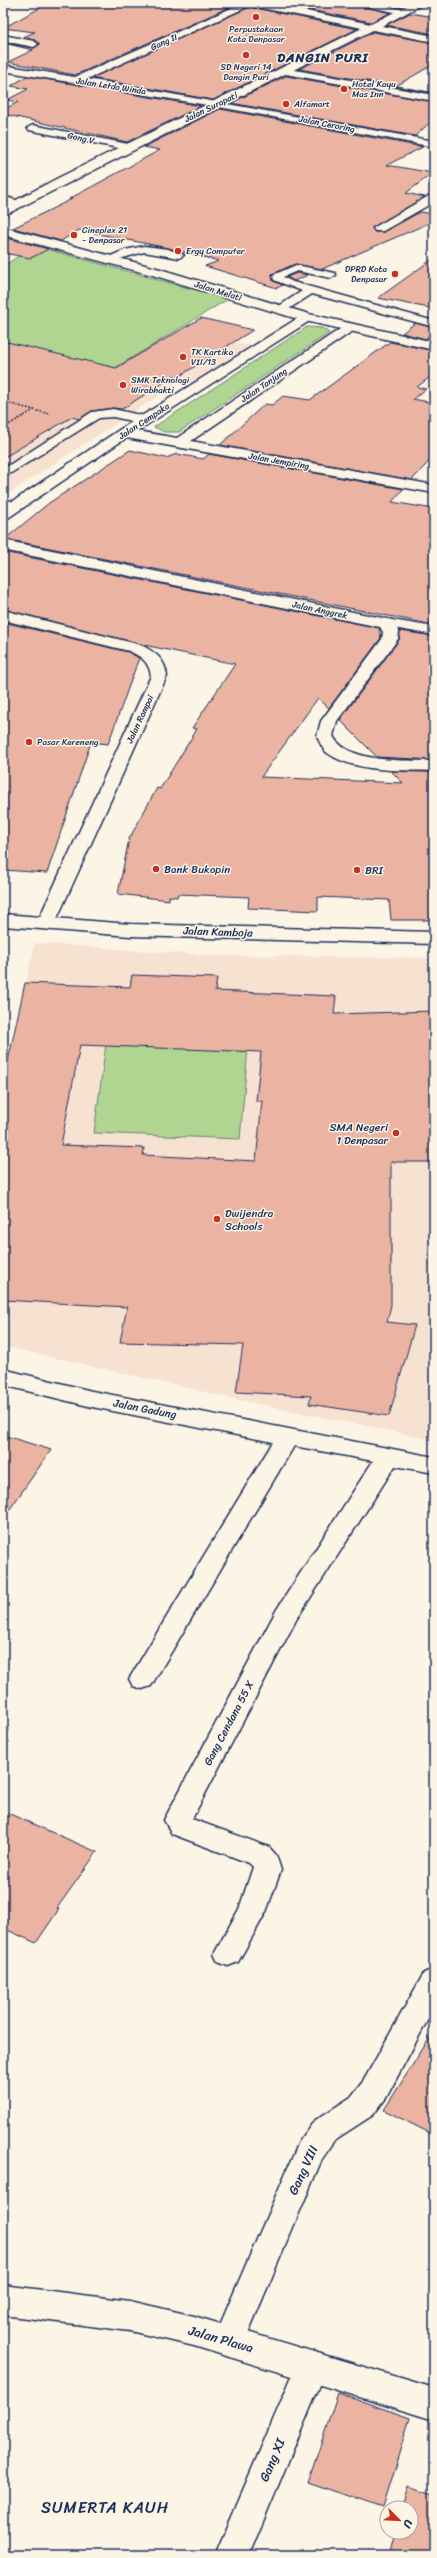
<svg xmlns="http://www.w3.org/2000/svg" width="437" height="2558" viewBox="0 0 437 2558" font-family="Sriracha,sans-serif">
<style>
.built{fill:#f7e1d1}
.green{fill:#b0d591;stroke:#668278}
.building{fill:#ebb3a2;stroke:#1b2f5e;fill-rule:evenodd}
.lines{fill:none;stroke-linecap:round;stroke-linejoin:round}
.lane-casing{stroke:#1b2f5e;stroke-width:3}
.street-casing{stroke:#1b2f5e;stroke-width:3}
.secondary-casing{stroke:#1b2f5e;stroke-width:3}
.path{stroke:#1b2f5e;stroke-width:1.5;stroke-dasharray:2 1.5;stroke-linecap:butt}
.lane{fill:#fcf5e5;fill-rule:evenodd}
.street{fill:#fcf5e5;fill-rule:evenodd}
.secondary{fill:#fcf5e5;fill-rule:evenodd}
.poi-dot{fill:#c8321e;stroke:#fcf5e5;stroke-width:1.5}
.labels{text-anchor:middle;dominant-baseline:central;stroke-width:3;stroke-linejoin:round;paint-order:stroke}
.far-poi-label{font-size:9px;fill:#1b2f5e;stroke:#fcf5e5;text-anchor:start}
.far-street-label{font-size:9px;fill:#1b2f5e;stroke:#fcf5e5}
.poi-label{font-size:11px;fill:#1b2f5e;stroke:#fcf5e5;text-anchor:start}
.street-label{font-size:11px;fill:#1b2f5e;stroke:#fcf5e5}
.far-district-label{font-size:13px;font-weight:bold;letter-spacing:1px;fill:#1b2f5e;stroke:#fcf5e5}
.near-street-label{font-size:13px;fill:#1b2f5e;stroke:#fcf5e5}
.near-quarter-label{font-size:16px;letter-spacing:1px;fill:#1b2f5e;stroke:#fcf5e5}
</style>
<rect width="100%" height="100%" fill="#fcf5e5"/>
<filter id="ink" filterUnits="userSpaceOnUse"><feTurbulence type="fractalNoise" baseFrequency=".025" numOctaves="2"/><feDisplacementMap in="SourceGraphic" scale="8" xChannelSelector="R" yChannelSelector="G"/><feConvolveMatrix kernelMatrix="1 2 1 2 8 2 1 2 1" color-interpolation-filters="sRGB"/></filter>
<g filter="url(#ink)">
<path class="built" d="M177,330l73,16 -62,39 -10,-2 -175,114v-151l112,22z
M35,943l169,12 230,3v482l-190,-39 -241,-55v-262z"/>
<path class="green" d="M46,249l182,50 -113,69 -112,-22v-84l5,1 11,-7 12,2z
M307,327l15,1 7,5 -150,99h-15l-10,-5z
M108,1029l141,7 -9,103 -146,-6z"/>
<path class="building" d="M49,3h190l-164,72 -67,-13 25,-12 -25,-6 26,4 6,-4 -6,-4 -11,-3 12,-5 -32,-4z
M274,3h78l38,10 -19,9z
M250,7l107,22 -144,71 -121,-22z
M410,13l24,4v17l-48,-9z
M373,32l61,11v21l-38,22 38,7 -135,-24z
M27,76l174,30 -74,36 -124,-28v-4l15,-8 -11,-2 21,-11 -17,-3z
M286,76l148,26v17l-19,17 -184,-33z
M220,109l203,38 -36,18 46,8 -27,20 19,4 -53,31 3,4h9l36,-20 14,2v7l-112,48 -27,-5 -23,10 1,7 10,4 -6,3 -72,-22 14,-5 -51,-13 -89,-18 -18,11 -48,-13 59,-29h-3l91,-49 -16,-3z
M3,237l45,12 -17,9 -28,-5z
M434,258v51l-56,-11z
M297,273l11,2 -14,6 -7,-4z
M201,318l52,12 -75,47 -4,-1 -52,33 -9,-1 -21,3 -13,8 -7,-2 -69,41v-117l113,27z
M415,323l19,5v6l-8,5 -24,-6z
M390,342l44,9v23l-17,13 9,2 -13,10 21,4v53l-22,24 -192,-35 45,-41 7,1 11,-9 27,4z
M130,450l36,8 11,-4 26,5 6,-5 194,35 -11,13 42,7v116l-429,-86 44,-36z
M3,552l376,76 2,10 -52,70 -11,-10 -57,79 142,6 -12,-12 43,1v148h-43l-2,-20 -71,-3v14l-70,-3 1,-11 -71,-3 -1,3 -8,-1v4l-51,-6 11,-55 28,-51 3,1 37,-60 -5,-1 43,-64 -91,-19 -141,-36z
M3,622l125,30 11,6 -31,86 -17,-2 -44,131 -44,-3z
M400,631l34,5v124l-57,-3 -37,-37 59,-80z
M132,975l85,3 -2,13 121,5 -2,18 100,-3v151h-43v143l-4,17 28,3 -26,91 -80,-12 2,-8 -75,-4 7,-47 -123,-3 7,-35 -124,-7v-216l22,-101 105,4zM80,1045l181,7 -5,49h6l-6,60 -113,-6 1,-7 -83,-3z
M3,1435l48,15 -48,69z
M3,1811l94,41 -40,56 2,1 -23,34 -33,-15z
M434,2031v104l-50,-25z
M338,2393l72,25 -28,90 -74,-26z
M409,2486l25,8v61h-44l6,-23h15v-24h-8z"/>
<g class="lines">
<defs>
<path id="lane" d="M363,3h12l33,8 -4,3 -40,-8z
M3,35l31,6 4,3 -4,3 -31,-6z
M144,246l24,3 16,6 -5,3 -35,-6 -35,10 -5,-3 21,-9z
M296,265l39,8 1,2 -5,3 -34,-7 -14,6 10,5 141,39v6l-122,-33 -28,18h-8v-4l26,-17 -28,-11 -1,-5z
M434,335v11l-9,1 -2,-2 7,-9z
M113,409l36,8 2,3 -6,4 -32,-7 -14,1 -96,60v-9l89,-57z
M3,499l16,4 2,3 -6,4 -12,-3z
M386,619l48,8v8l-53,-9 -2,-3 2,-3z"/>
<path id="street" d="M243,3h13l-169,76 347,62v6l-215,-40 -216,-36v-6l72,12z
M284,68l150,27v6l-154,-28v-4z
M33,125l95,19 6,3 -6,3 -99,-20 -2,-2z
M434,193v9l-51,29h-8l-2,-3z
M3,196l19,6 2,2 -6,4 -15,-4z
M306,313l6,4 -1,3 -174,111 40,7 172,-115 6,4 -1,3 -163,111 243,44v8l-308,-55 -118,80 -5,1v-11l116,-78z
M3,540l389,80 7,12 -1,7 -61,82 -4,15c15,28 73,24 101,25v10c-33,-1 -80,2 -108,-19 -4,-4 -7,-11 -9,-16l4,-15 61,-82 1,-7 -3,-5 -377,-77z
M3,610l138,35c14,7 24,14 26,31l-112,247 -2,4h-14l-2,-4 114,-247c-2,-14 -9,-19 -22,-25l-126,-31z
M3,1369l89,22 342,66v16l-39,-7 -99,154 -104,199 77,28 7,8 5,15 -15,42 -28,50 -10,4 -10,-4 -4,-8 25,-45 14,-42 -4,-4 -77,-29 -8,-14 113,-211 96,-148 -79,-15 -143,240 -9,3 -9,-3 -4,-7 144,-237 -181,-35 -89,-22z
M434,1969v39l-48,90 -13,17 -37,24 -14,20 -82,193 -11,4 -11,-4 -5,-11 86,-199 15,-21 37,-24 13,-17 60,-107z
M312,2351l11,4 5,11 -79,189h-34l86,-200z"/>
<path id="secondary" d="M246,3h20l105,21 41,-21h13l-43,23 52,10v6l-61,-12 -370,186v-9l53,-28 306,-151 -111,-22z
M3,227l157,42 149,45 125,28v8l-133,-30 -149,-45 -149,-40z
M3,914l127,10 304,8v12l-304,-8 -127,-10z
M3,2285l127,16 64,15 240,72v32l-240,-74 -64,-15 -127,-16z"/>
</defs>
<use href="#lane" class="lane-casing"/>
<use href="#street" class="street-casing"/>
<use href="#secondary" class="secondary-casing"/>
<path class="path" d="M3,402l47,12
M3,428l31,-18"/>
<use href="#lane" class="lane"/>
<use href="#street" class="street"/>
<use href="#secondary" class="secondary"/>
</g>
</g>
<g class="poi-dot">
<circle cx="256" cy="17" r="4"/>
<circle cx="246" cy="55" r="4"/>
<circle cx="344" cy="89" r="4"/>
<circle cx="286" cy="104" r="4"/>
<circle cx="74" cy="235" r="4"/>
<circle cx="178" cy="251" r="4"/>
<circle cx="395" cy="274" r="4"/>
<circle cx="183" cy="357" r="4"/>
<circle cx="123" cy="385" r="4"/>
<circle cx="29" cy="742" r="4"/>
<circle cx="156" cy="869" r="4"/>
<circle cx="357" cy="870" r="4"/>
<circle cx="396" cy="1133" r="4"/>
<circle cx="217" cy="1219" r="4"/>
</g>
<g class="labels">
<g class="far-poi-label">
<text x="256" y="29" text-anchor="middle">Perpustakaan<tspan x="256" dy="10">Kota Denpasar</tspan></text>
<text x="246" y="67" text-anchor="middle">SD Negeri 14<tspan x="246" dy="10">Dangin Puri</tspan></text>
<text x="352" y="84">Hotel Kayu<tspan x="352" dy="10">Mas Inn</tspan></text>
<text x="294" y="104">Alfamart</text>
<text x="82" y="230">Cineplex 21<tspan x="82" dy="10">- Denpasar</tspan></text>
<text x="186" y="251">Ergy Computer</text>
<text x="387" y="269" text-anchor="end">DPRD Kota<tspan x="387" dy="10">Denpasar</tspan></text>
<text x="191" y="352">TK Kartika<tspan x="191" dy="10">VII/13</tspan></text>
<text x="131" y="380">SMK Teknologi<tspan x="131" dy="10">Wirabhakti</tspan></text>
<text x="37" y="742">Pasar Kereneng</text>
</g>
<g class="far-street-label">
<text transform="translate(164 42) rotate(-24)">Gang II</text>
<text transform="translate(111 86) rotate(9)">Jalan Letda Winda</text>
<text transform="translate(211 107) rotate(-26)">Jalan Surapati</text>
<text transform="translate(327 124) rotate(11)">Jalan Ceroring</text>
<text transform="translate(81 138) rotate(12)">Gang V</text>
<text transform="translate(218 291) rotate(17)">Jalan Melati</text>
<text transform="translate(264 385) rotate(-34)">Jalan Tanjung</text>
<text transform="translate(144 421) rotate(-33)">Jalan Cempaka</text>
<text transform="translate(279 461) rotate(10)">Jalan Jempiring</text>
<text transform="translate(320 610) rotate(12)">Jalan Anggrek</text>
<text transform="translate(140 719) rotate(-65)">Jalan Rampai</text>
</g>
<g class="poi-label">
<text x="164" y="869">Bank Bukopin</text>
<text x="365" y="870">BRI</text>
<text x="388" y="1127" text-anchor="end">SMA Negeri<tspan x="388" dy="13">1 Denpasar</tspan></text>
<text x="225" y="1213">Dwijendra<tspan x="225" dy="13">Schools</tspan></text>
</g>
<g class="street-label">
<text transform="translate(218 932) rotate(2)">Jalan Kamboja</text>
<text transform="translate(145 1409) rotate(11)">Jalan Gadung</text>
<text transform="translate(229 1723) rotate(-62)">Gang Cendana 55 X</text>
</g>
<g class="far-district-label">
<text x="323" y="57">DANGIN PURI</text>
</g>
<g class="near-street-label">
<text transform="translate(303 2170) rotate(-65)">Gang VIII</text>
<text transform="translate(221 2339) rotate(16)">Jalan Plawa</text>
<text transform="translate(272 2460) rotate(-67)">Gang XI</text>
</g>
<g class="near-quarter-label">
<text x="105" y="2507">SUMERTA KAUH</text>
</g>
</g>
<rect width="437" height="2558" fill="none" stroke="#fcf5e5" stroke-width="16"/>
<rect x="8" y="8" width="421" height="2542" fill="none" stroke="#1b2f5e" stroke-width="1.5" filter="url(#ink)"/>
<g transform="translate(399 2520) rotate(114)"><circle r="19" fill="#fcf5e5" stroke="#a2a6af"/>
<path d="M0-3L7 15L0 10L-7 15Z" fill="#c8321e"/>
<text y="-6" font-size="11" font-weight="bold" text-anchor="middle" fill="#1b2f5e">U</text>
</g>
</svg>
